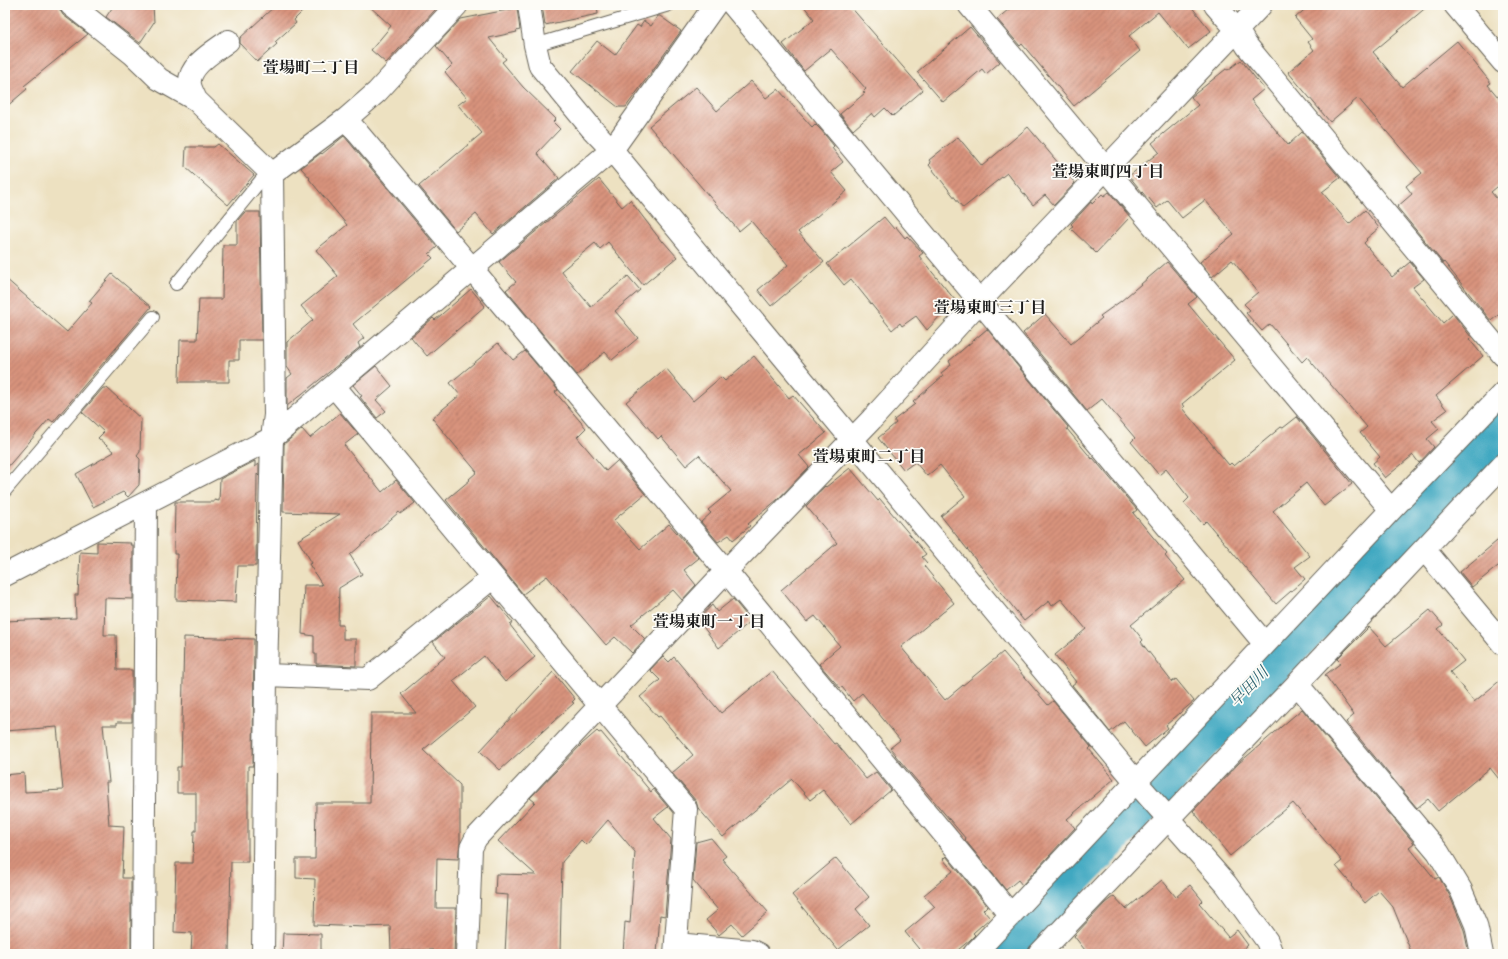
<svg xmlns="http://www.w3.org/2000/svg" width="1508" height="959" viewBox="0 0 1508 959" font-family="'Sorts Mill Goudy','Noto Serif JP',serif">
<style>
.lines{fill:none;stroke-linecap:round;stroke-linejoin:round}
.river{stroke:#40a8c1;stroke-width:44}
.building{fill:url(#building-hatch)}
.service-casing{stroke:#656156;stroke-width:14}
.minor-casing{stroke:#656156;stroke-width:24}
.service{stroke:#fff;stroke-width:12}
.minor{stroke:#fff;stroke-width:22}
.labels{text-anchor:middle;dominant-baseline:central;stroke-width:3.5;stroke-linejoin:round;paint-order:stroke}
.neighbourhood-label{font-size:16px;font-weight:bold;fill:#1c1c1c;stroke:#fdfcf7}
.water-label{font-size:16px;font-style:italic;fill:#2e626e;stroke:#fdfcf7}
</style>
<defs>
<pattern id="building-hatch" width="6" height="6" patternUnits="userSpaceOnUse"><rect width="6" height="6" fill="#d8937d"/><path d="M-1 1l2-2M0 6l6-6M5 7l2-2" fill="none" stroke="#ae7766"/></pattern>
</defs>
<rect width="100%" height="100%" fill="#fdfcf7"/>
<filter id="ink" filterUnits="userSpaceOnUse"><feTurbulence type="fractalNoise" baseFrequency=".025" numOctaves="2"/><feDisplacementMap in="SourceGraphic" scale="8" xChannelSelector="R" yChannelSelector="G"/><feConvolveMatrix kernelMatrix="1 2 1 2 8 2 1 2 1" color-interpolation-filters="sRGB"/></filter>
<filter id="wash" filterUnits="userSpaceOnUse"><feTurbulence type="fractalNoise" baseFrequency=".012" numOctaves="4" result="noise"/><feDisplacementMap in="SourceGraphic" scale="16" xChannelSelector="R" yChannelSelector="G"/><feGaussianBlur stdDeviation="0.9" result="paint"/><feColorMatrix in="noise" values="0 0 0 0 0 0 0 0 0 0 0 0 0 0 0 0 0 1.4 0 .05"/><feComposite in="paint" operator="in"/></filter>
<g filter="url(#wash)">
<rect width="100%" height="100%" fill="#ede1c1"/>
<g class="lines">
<path class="river" d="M997,954l346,-365 160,-166"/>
</g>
<g id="blocks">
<path class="building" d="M5,5h54l1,5 3,5 25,19 -64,52 3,3 -22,19z
M114,5h39l1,17 -14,21 -34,-26z
M276,5h33l-15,15 2,3 -21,19 2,2 -20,18 -17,-18v-6z
M368,5h64l4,4 -50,54 -15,-13 20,-24z
M542,5h55l1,9 -53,11z
M803,5h46l74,85 -30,26 -8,-8 -10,9 -3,-4 -19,17 -13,-16 25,-21 -2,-1 3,-3 -35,-40 -27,22 -21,-27 31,-25z
M1014,5h176l21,26 -23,18 -30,-37 -29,24 11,15 -66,55 -52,-62 -2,2 -23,-27z
M1310,5h119l-56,47 29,35 55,-46 34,42 -3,2 15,18v79l-12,10 12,14v105l-12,10 -47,-59 -1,1 -46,-56 15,-13 -6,-8 16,-13 -64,-75 -28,24 -42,-50 26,-22 -6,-8 4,-3 -17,-21z
M517,8l3,22 -4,1 1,1 -28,6 17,21 -4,3 21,25 33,32 -3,3 7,7 -23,24 22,25 -66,56 -17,-20 -20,17 -37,-45 63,-53 -24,-28 9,-7 -22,-26 7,-7 -16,-19 25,-27z
M658,16h2l21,15 -55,76h-8l-46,-36 25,-30 18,14 22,-30 3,2 4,-6 7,5z
M970,27l30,35 -14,12 -4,-5 -39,33 -26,-30z
M1241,60l23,29 -13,11 37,45 14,-13 38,46 -18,14 27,32 16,-14 14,18 -13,11 1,1 -3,3 28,34 18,-15 14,17 -11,8 30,36 10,-9 18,23 -2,2 14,17 -47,40 11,14 -15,11 7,8 -12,10 7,8 -15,16 -6,-8 -28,23 -12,-15 7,-6 -20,-24 7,-6 -60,-70 -5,5 -32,-38 -8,7 -16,-18 4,-3 -6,-6 14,-12 -26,-32 -20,17 -12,-15 34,-28 -29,-34 -23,18 -15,-18 -10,8 -9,-11 -1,1 -18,-22 30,-24 -7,-9 46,-38 -7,-8 35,-28 2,1z
M751,81l15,17 12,-9 34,38 3,-3 6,6 13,16 -2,2 11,14 -12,10 16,19 -49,41 26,30 -53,44 -13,-16 30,-25 -37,-44 -12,10 -90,-105 47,-39 21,24z
M1028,127l47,56 -21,22 -9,-10 -12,10 -26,-32 -44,35 -34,-43 2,-2 -2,-3 29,-23 24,29z
M344,136l93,111 -8,7 4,4 -80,66 11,14 -6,5 2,4 -73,59v-28l5,-4 -5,-7v-25l26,-22 -12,-14 37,-30 -22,-26 31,-25 -38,-46 1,-1 -9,-10 20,-15 1,1z
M218,144l36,31 -26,30 -43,-38 1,-20h28z
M599,179l23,28 8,-7 32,42 1,-1 14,16 -34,28 -35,-43 -8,7 -5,-6 -34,28 30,36 37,-31 12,14 -25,21 23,27 -26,22 -7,-8 -28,23 -71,-85 10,-8 -17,-20z
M1109,192l21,25 -34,36 -26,-25 3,-2 -2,-2 20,-22 1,2 10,-10 2,2z
M245,212h15l2,128h-23v20h-10v22h-50l1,-42h17l2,-41h23l1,-54h14v-24z
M884,217l10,12 2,-2 9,11 2,-2 16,17 -4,3 36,44 -28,30 -11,-14 -14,10 -2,-3 -8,7 -41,-51 -7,6 -17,-21z
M1167,262l30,35 -9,7 47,56 -53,44 2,3 -2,1 47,57 2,-2 3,3 47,-39 2,1 14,-11 55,67 -28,22 -18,-23 -33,28 37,45 -15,11 10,12 -29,25 -70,-83 -3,3 -19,-21 5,-5 -23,-29 -7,6 -28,-33 4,-4 -33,-39 -15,12 -64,-78 22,-19 26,30 31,-26 -2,-2 21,-15z
M112,274l39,33 -98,115 -4,-3 -44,51v-192l62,54 25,-29 -3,-2z
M471,289l14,17 -58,50 -16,-19 22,-19 2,2z
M987,329l81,98 -1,2 25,30 1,-1 44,52 -4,3 34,41 -2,2 20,24 -54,45 12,15 -2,2 31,40 4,-3 18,22 -28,24 2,3 -23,19 -21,-26 -14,11 -38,-47 4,-3 -21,-27 31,-26 -25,-30 -9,7 -3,-5 -25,20 -83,-105 24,-20 -25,-31 -13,11 -12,-14 -11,8 -26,-32 18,-15 -2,-3 21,-16 -2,-2 30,-26 -2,-3 10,-8 -2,-4z
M498,343l15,17 12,-9 33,39 -3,2 31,36 -9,9 29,34 11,-10 28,33 -31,26 26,29 29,-25 30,34 -15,12 12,15 -14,15 -9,-10 -42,35 14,14 -13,14 -17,-16 -9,8 -59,-69 -24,18 -77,-94 24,-20 -1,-1 8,-7 -45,-54 28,-23 -10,-12z
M754,356l35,42 4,-3 33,38 -27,22 10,12 -32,33 -29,24 2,2 -17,14 -4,-5 -11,7 -17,-20 10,-9 -3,-3 23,-19 -32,-36 -13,11 -25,-30 -3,3 -32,-37 40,-34 27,33 28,-24 4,4z
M376,366l16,20 -16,14 10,11 -9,7 -17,-21 2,-1 -9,-11z
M103,388h4l34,31 -1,33 -3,4 3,3 -1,26 -11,12 -5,-5 -30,15 -17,-33 38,-22 -16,-14 6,-6 -22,-20z
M340,413l18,21 -14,11 38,47 14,-12 19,23 -15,11 -1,-2 -49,43 12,19 -23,14 -1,37h5v14h13v27l-40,-2v-10h-2v-18l-12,-2 2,-49h18l-13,-21 3,-1 -14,-23 42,-26 -57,-2 1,-68 18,-15 8,9z
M255,461v6l4,-3v12l-2,-2 -1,92h-18l-2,36 -60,-2 1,-46h-3l1,-52h39v-2l5,1 1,-22z
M850,468l28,33 2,-2 46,55 -4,3 5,6 -3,3 30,37 -53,44 44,53 58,-48 45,53 5,-4 38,46 -2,2 25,30 -47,40 8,9 -53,57 -4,-5 -12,10 -41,-50 1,-1 -71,-84h1l-6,-7 10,-8 -38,-47 -9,8 -11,-14 -2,1 -21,-24 21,-18 -25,-30 -8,6 -26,-32 56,-47 -31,-37 19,-20 1,1z
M1503,536v26l-31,25 -12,-15z
M97,542l34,1 -1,2h3v54l-28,-1 -1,37h12l1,35h15v52h-15v3h-14l6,57h-3l3,43 15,1 -2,52h9v76h-126v-179l19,-2 1,19 38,-2 -6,-63 -52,4v-110l71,-3 -1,-23h3l2,-43 17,1z
M491,596l22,27 -3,2 25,32 -30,25 -21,-26 -31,25 22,26 -52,43 37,35v58l-2,16 -21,-1 -1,50h20l-2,46 -21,-1v-3l-42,1 -1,-25 -25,1 -51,-2 1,-46 -19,-1v-19h19l1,-56h54l1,-90h45l-15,-19 44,-37 -12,-15z
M733,599l18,22 -32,27 -21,-28 14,-15 5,7z
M1430,610l13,15 -5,4 26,32 -14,11 24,30 29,-24v106l-13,-16 -52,43 -10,-12 -11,9 -71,-86 8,-7 -29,-40 16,-12 -4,-4 32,-32 17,19z
M184,637l70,2 -1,127h-5v96h-17l-2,92h-38l1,-21 -18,-1 2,-69h17l1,-32h2v-38h-19v-26h4z
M663,656l6,6 5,-5 47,56 51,-42 62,73 2,-1 30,36 10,-7 15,18 -40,34 -28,-34 -13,10 -18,-21 -69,58 -25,-29 -2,-7 -24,-28 21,-18 -33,-39 -2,1 -18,-20 20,-17 -10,-10z
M553,672l22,27 -3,3 2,1 -74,67 -20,-19z
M1302,709l112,134 -5,4 26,32 4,-2 11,19 14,34 5,24h-57l-19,-47 -14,-16 -14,12 -14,-17 1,-1 -16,-19 6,-5 -49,-58 -63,53 -37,-45 46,-48z
M597,731l2,2 2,-1 50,60 2,-3 15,18 -14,11 17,21 -6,77 -5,-1 -3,39h-34l2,-32 5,1 5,-71 -27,-32 -22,25 -5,-5 -19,22 -2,92h-55l3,-59 -13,-1 1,-20 40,1 -38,-34 37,-39 -5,-4 52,-54z
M711,838l15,18 -4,3 46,53 -26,23 -10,-11 -13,11 -13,-15 12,-10 -25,-30 3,-38z
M946,856l41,50 -4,4 7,8 -17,15 2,2 -5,5 -17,14h-30l-18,-22 30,-25 -11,-12 29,-24 -10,-12z
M836,858l33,39 -13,12 13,16 -31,25 -46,-55z
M1162,880l14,17 14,-12 13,16 -3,3 28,33 9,-7 11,15 -8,7 2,2h-154l-14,-18 31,-33 9,-7 12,13z
M283,933l38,1v20h-39z"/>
</g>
</g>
<g filter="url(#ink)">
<use href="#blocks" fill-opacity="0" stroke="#656156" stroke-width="1"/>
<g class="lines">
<defs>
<path id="service" d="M535,45l134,-40
M176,284l85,-104 11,-6
M5,491l148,-174"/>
<path id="minor" d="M71,5l62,49 26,25 37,21 76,74
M529,5l6,40 5,21 52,63 20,21 524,632 90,102 41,57 5,13
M733,5l532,639
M969,5l422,505
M1215,5l22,25 10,16 256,309
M1455,5l48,57
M196,100c-2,-5 -5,-10 -6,-15 -3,-19 25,-34 38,-44
M346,119l380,452 285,344
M334,386l352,423 -11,145
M1424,549l79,95
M5,575l267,-137 340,-288 103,-145
M266,675l102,4 124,-101
M1297,684l141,168 23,38 15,35 6,29
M676,944l76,7 6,3
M143,954l3,-451
M263,954l3,-279 6,-237 3,-23 -3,-241 74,-55 31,-27 80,-87
M467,954l4,-106 5,-10 250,-267 146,-152 108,-118 281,-296
M974,954l417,-444 112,-117
M1039,954l258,-270 206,-219"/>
</defs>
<use href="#service" class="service-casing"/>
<use href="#minor" class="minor-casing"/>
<use href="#service" class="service"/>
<use href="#minor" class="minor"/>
</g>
</g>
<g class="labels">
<g class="neighbourhood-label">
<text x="311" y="69">萱場町二丁目</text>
<text x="1108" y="173">萱場東町四丁目</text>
<text x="990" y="309">萱場東町三丁目</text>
<text x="869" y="458">萱場東町二丁目</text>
<text x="709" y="623">萱場東町一丁目</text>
</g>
<g class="water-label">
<text transform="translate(1250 688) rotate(-46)">早田川</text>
</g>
</g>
<rect width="1508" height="959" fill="none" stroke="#fdfcf7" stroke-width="20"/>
</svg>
